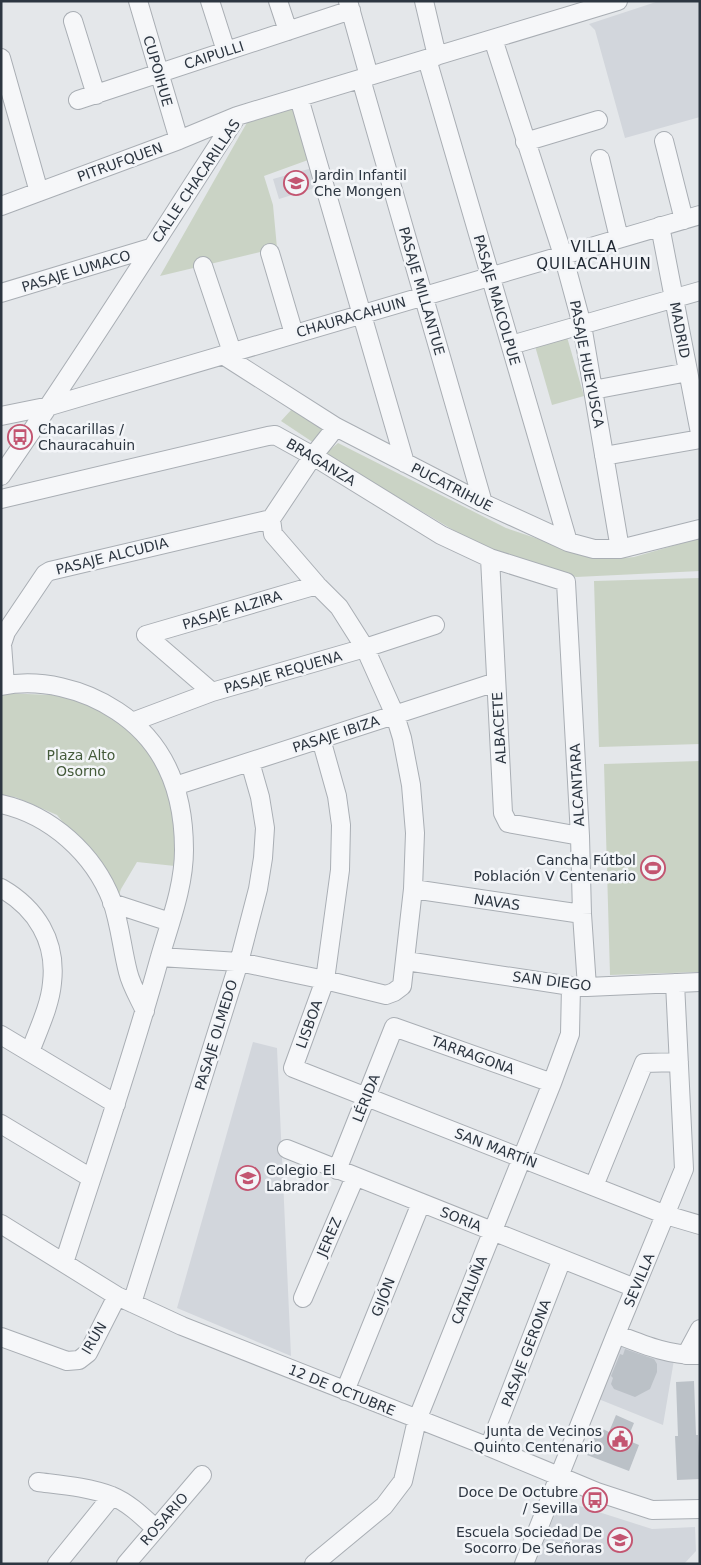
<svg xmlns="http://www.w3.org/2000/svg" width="701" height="1565" viewBox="0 0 701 1565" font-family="'DejaVu Sans',sans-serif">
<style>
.built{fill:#d2d6dc}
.green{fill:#cad3c5}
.building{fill:#bbc1c7}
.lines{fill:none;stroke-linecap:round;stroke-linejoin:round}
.minor-casing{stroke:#a9aeb4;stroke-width:20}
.minor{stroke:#f6f7f9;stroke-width:18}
.labels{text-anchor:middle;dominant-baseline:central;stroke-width:5;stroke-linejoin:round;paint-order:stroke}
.street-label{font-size:14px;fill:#2d3641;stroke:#f3f5f8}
.poi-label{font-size:14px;fill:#2d3641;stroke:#f3f5f8;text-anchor:end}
.park-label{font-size:14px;fill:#455b3b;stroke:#f3f5f8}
.neighbourhood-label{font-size:15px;letter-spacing:1px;fill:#1f2732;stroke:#f3f5f8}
</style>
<rect width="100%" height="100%" fill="#e4e7ea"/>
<path class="built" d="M659,1h41v116l-75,21 -30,-108 -6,-6z
M312,168l6,19 -39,12 -6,-20z
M253,1042l24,6 14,308 -114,-48z
M620,1342l54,18 -11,65 -67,-27z
M561,1500l91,29 43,-2 1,24 -12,13h-150z"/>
<path class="green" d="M293,106l15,54 -44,16 9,29 4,43 -117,28 89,-157z
M567,337l17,59 -32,9 -17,-59z
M292,409l34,20 -12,14 -33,-22z
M338,443l168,85 74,25 33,6 21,-2 66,-19v33l-124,6 -89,-27 -162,-96z
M700,578v166l-101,3 -5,-166z
M1,693l51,2 34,7 25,9 45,46 11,26 11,63 -3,20 -38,-4 -16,27 -4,12 -39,-60 -21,-26 -42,-18 -14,-1z
M700,761v211l-90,3 -6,-211z"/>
<path class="building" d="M625,1349l29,10 3,5v8l-7,17 -15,8 -21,-8 -3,-5 2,-6 -2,-2 9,-22 3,1z
M694,1381l2,54h2l2,44 -23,1 -2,-44h3l-2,-54z
M616,1415l18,8 -7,17 12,5 -10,26 -42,-16 12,-28 10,5z"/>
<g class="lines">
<defs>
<path id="minor" d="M138,1l41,139
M210,1l16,50
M278,1l10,30
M348,1l21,75
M424,1l13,55
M73,21l23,74
M493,39l70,216 19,70 38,224
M1,58l38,134
M427,59l141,483
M361,79l122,424
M299,98l106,365
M78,100l273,-90
M664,141l20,79
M525,142l73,-22
M600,159l19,79
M1,206l178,-66 58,-24 381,-115
M660,226l40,207
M270,253l24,81
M203,266l29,86
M1,293l149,-45
M511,345l189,-54
M223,355l113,72 147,76 85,39 26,7h26l80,-20
M593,390l95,-18
M1,416l49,-10 650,-191
M604,456l96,-17
M1,476c82,-118 158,-240 236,-360
M1,499l267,-63 7,-1 38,21 128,79 49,23 76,24 14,254 2,78 5,73
M490,558l13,255 5,10 72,13
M146,635l171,-50
M146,635l66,57
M5,685l-3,-41 4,-12 39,-58 5,-3 221,-52
M1,686c39,-8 83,3 116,25 49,32 67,82 67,139 0,39 -16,77 -26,114 -28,101 -62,199 -94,299
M132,722l80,-30 153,-44 70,-23
M321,739l16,57 4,29 -1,45 -15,110 -32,88 373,147 34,10
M175,786l321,-104
M1,804c50,11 93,50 111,97 8,23 10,48 16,71 3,13 11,26 17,39
M1,888c35,20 56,53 51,95 -2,23 -14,47 -22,69
M413,889l169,25
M112,903l58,19
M160,957l79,5 86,18 61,15 8,-3 8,-6 11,-97 2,-56 -4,-48 -9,-47 -7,-23 -30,-67 -26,-41 -22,-22 -44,-51 -2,-15 42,-63 23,-29
M406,961l165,25 16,1 113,-5
M1,1035l115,69
M1,1124l90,54
M287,1149l348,139
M337,1170l57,-143 158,56
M594,1186l50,-123 35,-1
M1,1224l116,72 65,30 307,121 108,45 55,18 48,-1
M303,1298l52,-121
M132,1303l107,-341 19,-73 5,-31 2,-30 -5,-31 -10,-35
M616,1334c28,11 54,22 84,21
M1,1337l66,24 12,-1 9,-7 29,-57
M686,1355l14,-26
M345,1391l76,-188
M489,1447l73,-188
M38,1482c24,3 50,5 74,14 17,7 31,21 44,33
M57,1564l55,-68
M126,1564l76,-89
M314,1564l70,-58 19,-25 14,-61 135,-337 18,-49 1,-48
M524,1564l92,-230 68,-165 -9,-186"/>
</defs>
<use href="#minor" class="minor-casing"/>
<use href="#minor" class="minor"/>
</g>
<defs>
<symbol id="school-ring" viewBox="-11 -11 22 22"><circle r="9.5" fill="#f3f5f8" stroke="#c35571" stroke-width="1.5"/><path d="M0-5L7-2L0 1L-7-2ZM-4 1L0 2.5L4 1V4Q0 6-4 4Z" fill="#c35571"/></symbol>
<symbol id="bus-ring" viewBox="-11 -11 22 22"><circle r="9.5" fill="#f3f5f8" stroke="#c35571" stroke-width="1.5"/><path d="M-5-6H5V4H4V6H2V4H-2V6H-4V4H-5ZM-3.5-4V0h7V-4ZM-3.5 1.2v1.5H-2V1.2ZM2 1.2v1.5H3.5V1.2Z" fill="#c35571"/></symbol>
<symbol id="stadium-ring" viewBox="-11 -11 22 22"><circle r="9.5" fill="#f3f5f8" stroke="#c35571" stroke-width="1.5"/><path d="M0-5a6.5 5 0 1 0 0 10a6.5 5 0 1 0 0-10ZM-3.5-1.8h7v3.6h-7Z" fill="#c35571"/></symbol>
<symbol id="civic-ring" viewBox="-11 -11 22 22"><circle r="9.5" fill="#f3f5f8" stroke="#c35571" stroke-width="1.5"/><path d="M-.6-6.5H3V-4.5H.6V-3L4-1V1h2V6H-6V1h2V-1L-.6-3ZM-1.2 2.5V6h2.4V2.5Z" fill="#c35571"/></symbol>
</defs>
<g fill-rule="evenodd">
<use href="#school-ring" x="282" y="169" width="28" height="28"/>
<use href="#bus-ring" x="6" y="423" width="28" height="28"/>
<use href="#stadium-ring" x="639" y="854" width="28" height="28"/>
<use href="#school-ring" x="234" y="1164" width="28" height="28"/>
<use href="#civic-ring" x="606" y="1425" width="28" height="28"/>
<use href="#bus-ring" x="581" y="1486" width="28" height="28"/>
<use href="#school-ring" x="606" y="1526" width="28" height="28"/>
</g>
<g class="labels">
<g class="street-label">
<text transform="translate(214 55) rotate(-18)">CAIPULLI</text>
<text transform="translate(158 71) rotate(74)">CUPOIHUE</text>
<text transform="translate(120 162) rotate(-20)">PITRUFQUEN</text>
<text transform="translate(196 181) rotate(-56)">CALLE CHACARILLAS</text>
<text transform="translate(76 271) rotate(-17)">PASAJE LUMACO</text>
<text transform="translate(422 291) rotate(74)">PASAJE MILLANTUE</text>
<text transform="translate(497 300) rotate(74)">PASAJE MAICOLPUE</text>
<text transform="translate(351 317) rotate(-16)">CHAURACAHUIN</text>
<text transform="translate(680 330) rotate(79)">MADRID</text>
<text transform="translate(587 364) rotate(79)">PASAJE HUEYUSCA</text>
<text transform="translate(321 462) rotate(31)">BRAGANZA</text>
<text transform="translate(452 487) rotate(27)">PUCATRIHUE</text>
<text transform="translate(112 556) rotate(-14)">PASAJE ALCUDIA</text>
<text transform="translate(232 610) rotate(-17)">PASAJE ALZIRA</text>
<text transform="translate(283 672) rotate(-16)">PASAJE REQUENA</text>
<text transform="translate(499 728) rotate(-93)">ALBACETE</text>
<text transform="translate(336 734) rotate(-18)">PASAJE IBIZA</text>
<text transform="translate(577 785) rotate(-93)">ALCANTARA</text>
<text transform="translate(497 902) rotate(8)">NAVAS</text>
<text transform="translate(552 981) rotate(7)">SAN DIEGO</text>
<text transform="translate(309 1024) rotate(-70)">LISBOA</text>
<text transform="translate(216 1035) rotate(-73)">PASAJE OLMEDO</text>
<text transform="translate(473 1055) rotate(20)">TARRAGONA</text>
<text transform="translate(366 1098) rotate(-68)">LÉRIDA</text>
<text transform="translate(496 1148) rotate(21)">SAN MARTÍN</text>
<text transform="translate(461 1219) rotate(22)">SORIA</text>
<text transform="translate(329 1237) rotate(-67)">JEREZ</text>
<text transform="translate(639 1280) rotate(-67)">SEVILLA</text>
<text transform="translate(469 1290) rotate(-68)">CATALUÑA</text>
<text transform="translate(383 1297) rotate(-68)">GIJÓN</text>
<text transform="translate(94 1338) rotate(-59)">IRÚN</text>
<text transform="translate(526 1353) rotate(-69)">PASAJE GERONA</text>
<text transform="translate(342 1390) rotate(22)">12 DE OCTUBRE</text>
<text transform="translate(164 1519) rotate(-49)">ROSARIO</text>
</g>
<g class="poi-label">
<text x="314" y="175" text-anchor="start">Jardin Infantil<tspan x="314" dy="16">Che Mongen</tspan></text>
<text x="38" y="429" text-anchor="start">Chacarillas /<tspan x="38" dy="16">Chauracahuin</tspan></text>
<text x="636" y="860">Cancha Fútbol<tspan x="636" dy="16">Población V Centenario</tspan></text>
<text x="266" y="1170" text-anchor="start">Colegio El<tspan x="266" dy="16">Labrador</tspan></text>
<text x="602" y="1431">Junta de Vecinos<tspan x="602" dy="16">Quinto Centenario</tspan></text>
<text x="578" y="1492">Doce De Octubre<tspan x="578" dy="16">/ Sevilla</tspan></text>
<text x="602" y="1532">Escuela Sociedad De<tspan x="602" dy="16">Socorro De Señoras</tspan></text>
</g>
<g class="park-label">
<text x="81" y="755">Plaza Alto<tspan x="81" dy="16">Osorno</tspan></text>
</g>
<g class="neighbourhood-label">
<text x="594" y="247">VILLA<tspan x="594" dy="17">QUILACAHUIN</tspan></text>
</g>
</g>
<rect width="701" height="1565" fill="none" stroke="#2d3641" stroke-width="5"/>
</svg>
